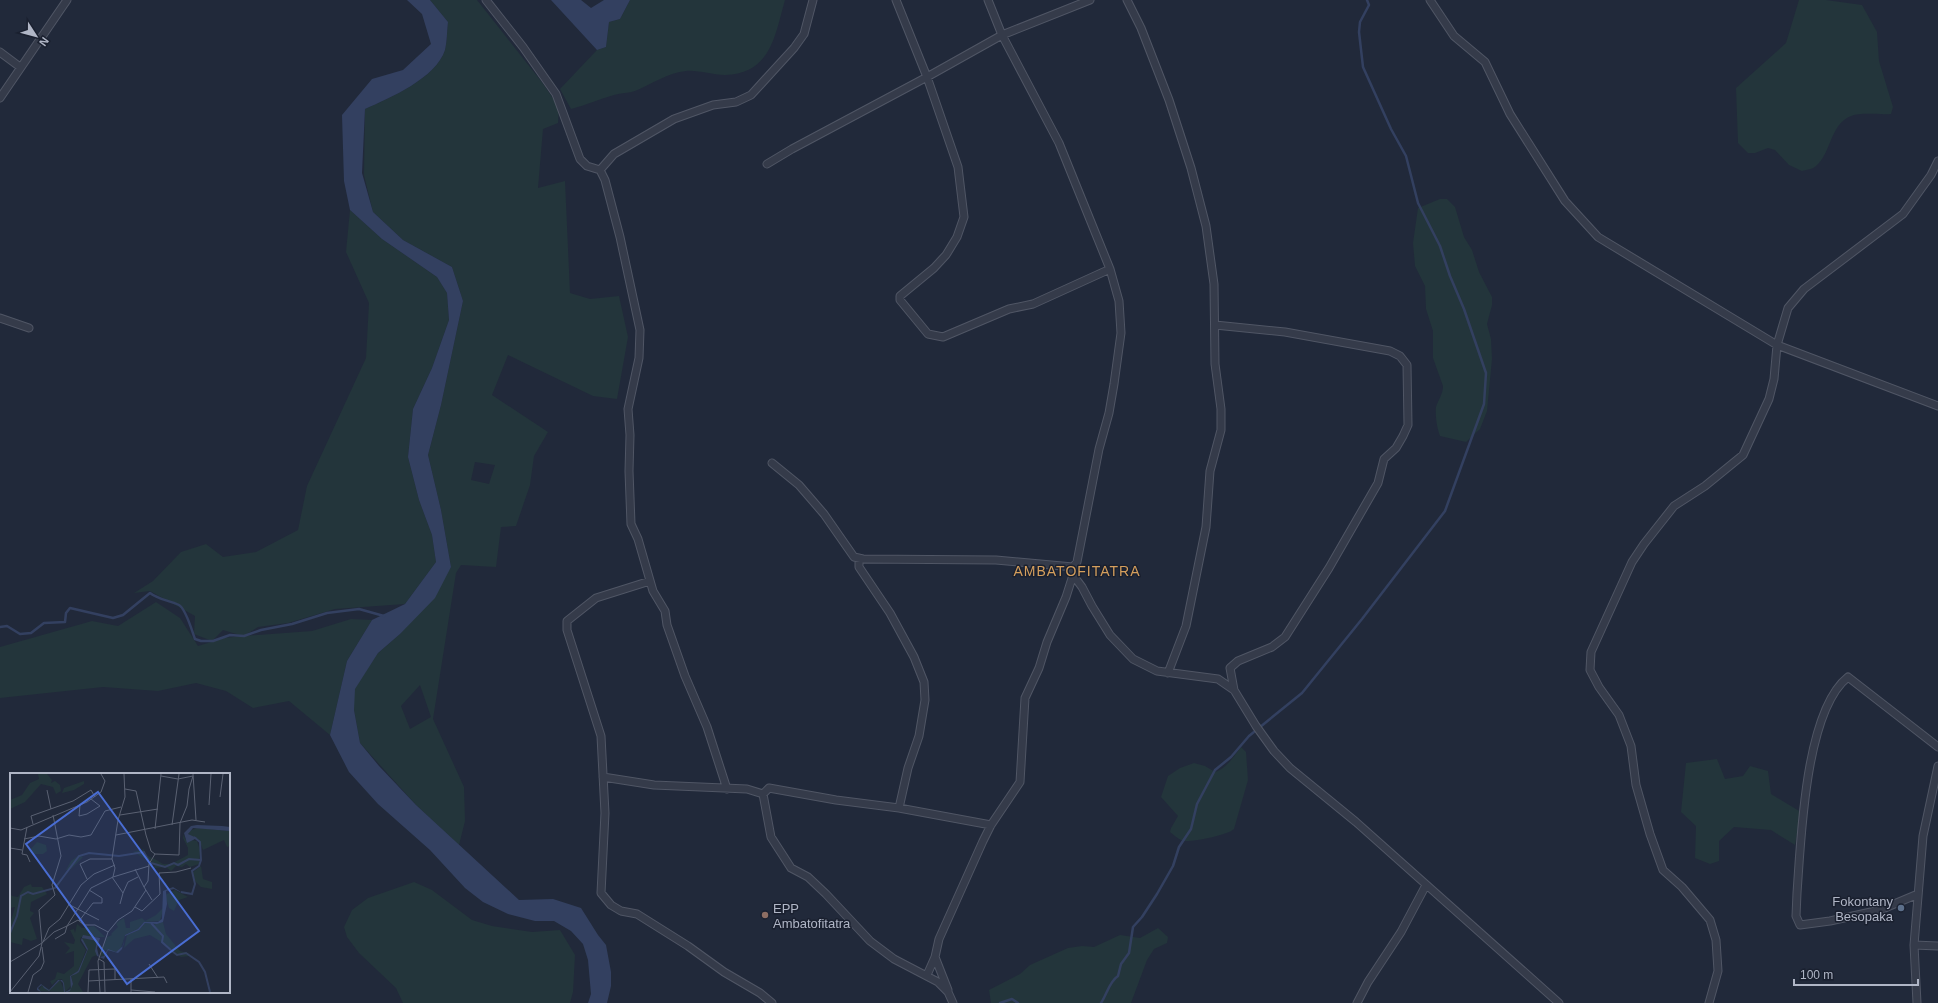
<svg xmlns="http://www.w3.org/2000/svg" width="1938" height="1003" viewBox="0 0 1938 1003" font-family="Helvetica,sans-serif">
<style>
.green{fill:#23353b;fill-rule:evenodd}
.water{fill:#334060}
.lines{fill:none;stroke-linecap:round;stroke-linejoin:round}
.stream{stroke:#334060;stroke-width:2.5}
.street-casing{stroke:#505665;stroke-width:9}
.street{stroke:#353b4a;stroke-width:7}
.service-dot{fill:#5c6f8a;stroke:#1a202f;stroke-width:1.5}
.education-dot{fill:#8d6e63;stroke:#1a202f;stroke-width:1.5}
.labels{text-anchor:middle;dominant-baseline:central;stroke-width:3;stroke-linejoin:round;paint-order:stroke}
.poi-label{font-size:13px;fill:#b0b6c6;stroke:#1a202f;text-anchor:end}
.neighbourhood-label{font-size:14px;letter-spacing:1px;fill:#d59f5d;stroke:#1a202f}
.inset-river{fill:none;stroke:#334060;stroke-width:2}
.inset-road{fill:none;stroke:#5a6172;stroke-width:1}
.view{fill:#496dd3;fill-opacity:0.15;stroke:#496dd3;stroke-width:2}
.inset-edge{fill:none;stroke:#b0b6c6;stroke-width:2}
</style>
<rect width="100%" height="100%" fill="#21293a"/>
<path class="green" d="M430,0h47l64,81 18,26 -1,16 -15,6 -5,59 27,-7 5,112 20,6 29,-3 9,41 -11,62 -24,-3 -85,-41 -16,40 56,37 -14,24 -4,29 -14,41 -15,1 -5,40 -35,-2 -5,8 -23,146 31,68 1,34 -6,24 -43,-40 -56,-62 -6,-33v-21l24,-36 22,-19 51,-67 -10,-57 -13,-55 13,-50 22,-104 -11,-34 -49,-27 -30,-28 -9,-37 1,-66c25,-11 71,-31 80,-59 2,-8 2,-19 3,-28zM475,462l20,3 -6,19 -18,-4zM420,685l11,32 -21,12 -9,-23z
M630,0h155c-10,35 -14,74 -60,75 -13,0 -26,-5 -39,-4 -17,1 -36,14 -51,20 -6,2 -14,2 -21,4 -14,4 -28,10 -43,14l-11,-20 37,-39 9,-3 3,-25 11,-3z
M1799,0h27l36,5 15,27 2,29 14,46 -2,7c-12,1 -29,-2 -40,2 -21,8 -20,38 -35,50 -3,3 -10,4 -14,5l-13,-6 -14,-15 -7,-2 -13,5h-7l-10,-10 -2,-55 50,-45z
M1440,199h7l8,8 9,30 8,13 7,22 13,25v8l-5,19 4,15 1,20 -5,52 -7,18 -14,13 -26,-6c-3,-8 -5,-20 -4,-29 2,-7 7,-13 7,-21l-10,-28v-27l-7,-22 -1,-23 -10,-20 -2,-23 5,-35z
M350,210l32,29 55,38 10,16 2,27 -17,48 -19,41 -5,48 11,43 13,35 4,27 -31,42 -70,5 -47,14 -30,4 -14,9 68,-5 39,-12 21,1 -25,41 -17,74 -41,-34 -36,7 -27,-17 -30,-8 -38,8 -55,-4 -103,11v-51l92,-26 26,5 38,-24 24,16 18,28 26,-8 19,-2 -20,-6 -11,11 -18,-7 1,-18 -45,-25 -16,2 19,-12 28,-29 25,-8 17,13 33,-5 42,-22 9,-44 59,-128 3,-55 -23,-51z
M1241,747l5,5 2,28 -14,49c-6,6 -41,13 -50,12 -5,-1 -10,-6 -14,-9l1,-4 7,-12 -17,-19 7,-21 12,-8 14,-5 11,3 10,6c11,-3 19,-16 26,-25z
M1717,759l8,20 18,-3 7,-10 18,5 3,23 30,18 -6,33 -24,-15 -37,-3 -15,14v20l-9,3 -15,-6 1,-32 -15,-14 5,-49z
M414,882l18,8 40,30 20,6 40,6 28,-2 15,25 -2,37 -3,11h-167l-7,-15 -37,-35 -12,-16 -3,-10 8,-17 16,-12z
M1158,928l10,9 -1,6 -13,6 -7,11 -16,43h-140l-2,-13 31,-16 10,-9 38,-17 14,-2 12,1 26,-12 20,3z"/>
<path class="water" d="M407,0h23l18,22c-1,9 -1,20 -3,28 -9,28 -55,48 -80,59l-3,64 11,39 30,28 49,27 11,34 -22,104 -13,50 13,55 10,57 -16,31 -35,36 -22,19 -23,36 -1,21 6,33 19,23 37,39 103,95 34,-1 28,9 17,27 8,10 5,27v14l-4,17h-19l3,-9 -3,-34 -5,-16 -12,-13 -17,-10h-19l-27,-7 -25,-12 -18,-14 -35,-38 -52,-46 -29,-32 -19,-37 17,-74 25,-41 33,-16 31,-42 -4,-27 -13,-35 -11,-43 5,-48 19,-41 17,-48 -2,-27 -10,-16 -55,-38 -32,-29 -6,-29 -2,-66 30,-36 31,-9 28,-26 -9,-30z
M551,0h30l10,8 13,-8h26l-10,19 -11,3 -3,25 -9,3z"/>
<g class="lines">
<path class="stream" d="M0,627l7,-1 13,8 11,-1 13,-10 21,-1 1,-9 4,-5 43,10 10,-3 27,-22c9,7 19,7 29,12 7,4 13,26 16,34l6,2h12l17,-6 14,1 17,-6 31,-6 35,-11 32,-4 25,7
M1000,1003l12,-4 6,4
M1101,1003c6,-9 8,-21 17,-27l3,-12 8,-11 4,-26 9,-10 15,-23 16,-28 6,-19 12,-18 6,-25 18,-34 16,-13 18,-21 53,-43 60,-74 83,-108 39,-107 2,-31 -22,-64 -14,-33 -10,-30 -22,-43 -12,-47 -15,-27 -28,-62 -4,-35 1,-10 9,-17 -2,-5"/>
<defs>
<path id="street" d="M486,0l37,47 33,47 24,65 7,7 13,4 5,10 15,57 20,93 -1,28 -11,51 2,26 -1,36 2,53 7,15 15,52 12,20 2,14 18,51 22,51 20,62
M896,0l31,77 31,90 6,50 -7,20 -11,18 -12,13 -34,28v4l28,34 15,3 66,-28 24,-5 77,-35
M988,0l14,35 57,108 51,126 9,32 2,32 -7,51 -5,29 -10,36 -22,113 -4,5v8l9,12 10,19 18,29 23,24 24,12 61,8 16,11 22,36 18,25 16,17 66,54 203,181
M1127,0l14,28 28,72 22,68 15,58 8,58 1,80 6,45v21l-11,41 -4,56 -20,99 -18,47
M1430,0l24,36 31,26 25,52 55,87 33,36 179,108 161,61
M0,52l20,15
M0,98l67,-98
M767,164l25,-15 135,-72 75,-42 88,-35
M600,170l14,-16 60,-35 39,-14 23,-3 15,-7 43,-47 10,-14 9,-34
M0,318l29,10
M1215,325l70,7 105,19 10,5 7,9 1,60 -5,11 -7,12 -12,11 -6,24 -49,85 -44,69 -13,10 -34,14 -8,7 4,22
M772,463l27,22 25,29 30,43 9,2 133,1 77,7
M859,558v9l31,46 24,44 10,25 1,18 -6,36 -11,32 -9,40
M650,581l-54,17 -29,23v9l34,106 4,77 -4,80 10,12 10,6 16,3 51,32 36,26 36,21 12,10
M603,777l51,8 93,4 16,5 8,43 20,31 17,9 18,17 44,47 24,18 44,23 10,10 5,11
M763,794l6,-6 67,12 63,8 92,17
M1918,894l-38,16 -50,11 -30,4 -4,-9 1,-23c4,-54 8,-182 51,-216l90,70
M1914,945l24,1
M935,957l13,33
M927,975l8,-18 4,-18 44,-98 8,-16 29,-43 5,-84 14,-30 8,-26 19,-45 7,-22
M1357,1003l11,-21 33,-50 25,-47
M1709,1003l9,-32 -2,-31 -6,-20 -28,-33 -19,-17 -13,-36 -14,-49 -5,-39 -12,-31 -20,-28 -9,-17 1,-18 41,-90 12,-18 30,-38 31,-20 38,-31 26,-56 5,-20 3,-34 11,-37 16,-19 99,-75 28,-39 7,-14
M1917,1003l-3,-58 9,-109 15,-70"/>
</defs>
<use href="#street" class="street-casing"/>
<use href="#street" class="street"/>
</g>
<circle class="service-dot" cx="1901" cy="908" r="4"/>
<circle class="education-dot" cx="765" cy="915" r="4"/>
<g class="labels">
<g class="poi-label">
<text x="1893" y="901">Fokontany<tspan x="1893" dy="15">Besopaka</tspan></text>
<text x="773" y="908" text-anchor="start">EPP<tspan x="773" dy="15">Ambatofitatra</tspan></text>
</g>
<g class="neighbourhood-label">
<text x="1077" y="571">AMBATOFITATRA</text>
</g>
</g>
<g transform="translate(10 773)">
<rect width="220" height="220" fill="#21293a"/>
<path d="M28,1h9l5,6 -1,3 4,-2 5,4 1,6 -5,3 -3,-7 -12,-3 -16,18 -15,7v-9l12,-5 8,-12 9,-4zM74,8v3l-10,6 -12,3 2,-5zM187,55l33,3v15l-3,1 -3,-7 -21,10 -4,-10 -11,-6 1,-3zM174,61l1,5 12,2 3,9 -1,14 -9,3 -4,-3 -4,3 -6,-1 -5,5 -5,-4 -12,1 1,-4 -4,-2 2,-4 10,6h8l17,-9v-7l-5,-10zM27,69l9,3 1,6 -4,3h-10l-3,-4zM134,76v5l8,4 -2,3 -17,-9zM69,82l4,2 -12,12 -5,1 5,-9zM191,93l2,13 9,3v7l-11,-2 -6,-6 -2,-9zM21,111l1,3h10l5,7 -16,8 -1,9 4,2 -4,5 7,21 -6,2 -8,-3 -1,7 -12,-3v-18l5,-17 -5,1v-15l2,3 6,1 6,-10zM165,117l13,7 -9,3 -5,11 -5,-3 -4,-13zM154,134l-4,14 -16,1 -6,7 -13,6 -4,13 -5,4 -11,-2 -1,6h-4l7,-19 5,-2 -1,-1 7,-7 -2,-3 3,-3 5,-3 2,10h4v-6l12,-4 3,3 11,-6zM153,149l3,12 14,17 8,2 2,3 -9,1 -19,-16 1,-4 -2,1 2,5 -13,-8 -16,4 -10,9 3,-13 12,-5 6,-7h5l9,9 -7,-7zM67,151l5,4 12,-2 11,11h-24l-1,4 6,9 -8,21 -8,5 2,9 -7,7 -3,-13 -5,1 -5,5 -2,-4 5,-2 2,-7 7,2 10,-8v-15l-9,3 5,-6 -6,-6 10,2 1,-4 -5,-10 4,-1 1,4zM74,164l13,4v14l-5,2 -14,27 5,8h-16l6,-8 -2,-8 8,-6 9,-21 -6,-10zM50,207l5,12 -27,-1 4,-6 8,5z" fill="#23353b"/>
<path d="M187,52l25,1 8,1v4l-37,-3 -5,6 9,4 -10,5 -3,-10 7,-7zM163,114l11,7 -10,-5 -8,2 1,13 -4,18 -6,2 -12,-1 -6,7 -14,6 -3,13 -4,4 -10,-3 -4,9 -7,-3 -2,-5 2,-10 -15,-3 6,11 -9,23 -3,2 -5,2 2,8 -3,7 -3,1h-3l-1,-9 -3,-3 -11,11 -5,-3 -2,-3 -4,3 3,4 -4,-2v-2l4,-4 8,6 9,-10h4l2,3 1,9 6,-3 -1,-13 8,-5 9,-21 -6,-10 2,-5 17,3 -3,10 2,9 5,-1 4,-7 8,3 7,-6 2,-11 13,-6 6,-7h14l4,-3 1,-28z" fill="#334060"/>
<path class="inset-river" d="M141,90l14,4 9,-4 4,2 11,-6 12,1M171,119l11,2 3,-10 -3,-13 7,-5 2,-6 -1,-18 -6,-5M141,150l12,13 -1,6 10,9 5,4 9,-2 13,9 6,10 5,20M0,160l7,-17 4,-20 7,-4 5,2 22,-6 24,-32 10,-3 30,3 25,-4 5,9"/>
<path class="inset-road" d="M183,1l3,46M151,3l17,3 15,-3M115,16l11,2 10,44 5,16 4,3 -6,10 -1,17 -4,6 8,13M37,17l4,19M210,24l3,-23M70,32l-1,11 8,-2 13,-8 -9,-7M199,32l2,-31M110,42l38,-6M23,51l-2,-8 42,-15 18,-11 4,7M162,52l7,-51M17,54l-5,27 5,1 3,7M0,55l11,2 66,-28 14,-10 4,-11 -4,-7M145,56l6,-55M106,62l76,-15 13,2M14,66l15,-3 17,3 13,-4 12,2 10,-2 14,-24 16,-4M0,75l12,2M145,81l24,1 1,-32 7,-17 2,-17 4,-13M125,96l9,18M102,104l11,16 -3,11M103,104l36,-11M77,106l-7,-15 10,-5h22M113,120l5,-11 10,-5M58,131l31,16M125,134l7,4 18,-17 -1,-21 17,-1 15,-4M69,148l14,-18h9v-5l-13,-8M45,166l10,-6 2,-7 11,-6 6,5h11l13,7M33,169l6,-14 11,-9 21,-34 13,-11 21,-9M32,170l-3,-33 16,-15 -3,-10 9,-29 -8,-41M89,186l5,3 1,30M0,189l32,-19M139,191l9,14M78,208l76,-4 3,6M121,217l24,2M0,219l29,-36 3,-13 12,-11 13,-6 24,-38 22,-11 2,-9 -3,-9 6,-39 7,-23 -1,-23M18,219l5,-17 8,-6 3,-7 -2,-15M78,219l1,-22 26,-1v11M90,219l-2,-31 10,-29 10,-12 14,-9 14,-21M121,219v-13"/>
<path class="view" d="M88,19l101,139 -72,53 -101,-140z"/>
<rect width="220" height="220" class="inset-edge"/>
</g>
<g transform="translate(36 36) rotate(126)" stroke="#1a202f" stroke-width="3" paint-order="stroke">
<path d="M0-3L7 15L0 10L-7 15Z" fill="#b0b6c6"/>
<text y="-6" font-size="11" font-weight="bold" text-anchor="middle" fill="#b0b6c6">N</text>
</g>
<path d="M1794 979v6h124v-6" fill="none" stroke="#b0b6c6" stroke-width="2"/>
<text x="1800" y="979" font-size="12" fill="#b0b6c6" stroke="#1a202f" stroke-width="3" paint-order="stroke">100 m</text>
</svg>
